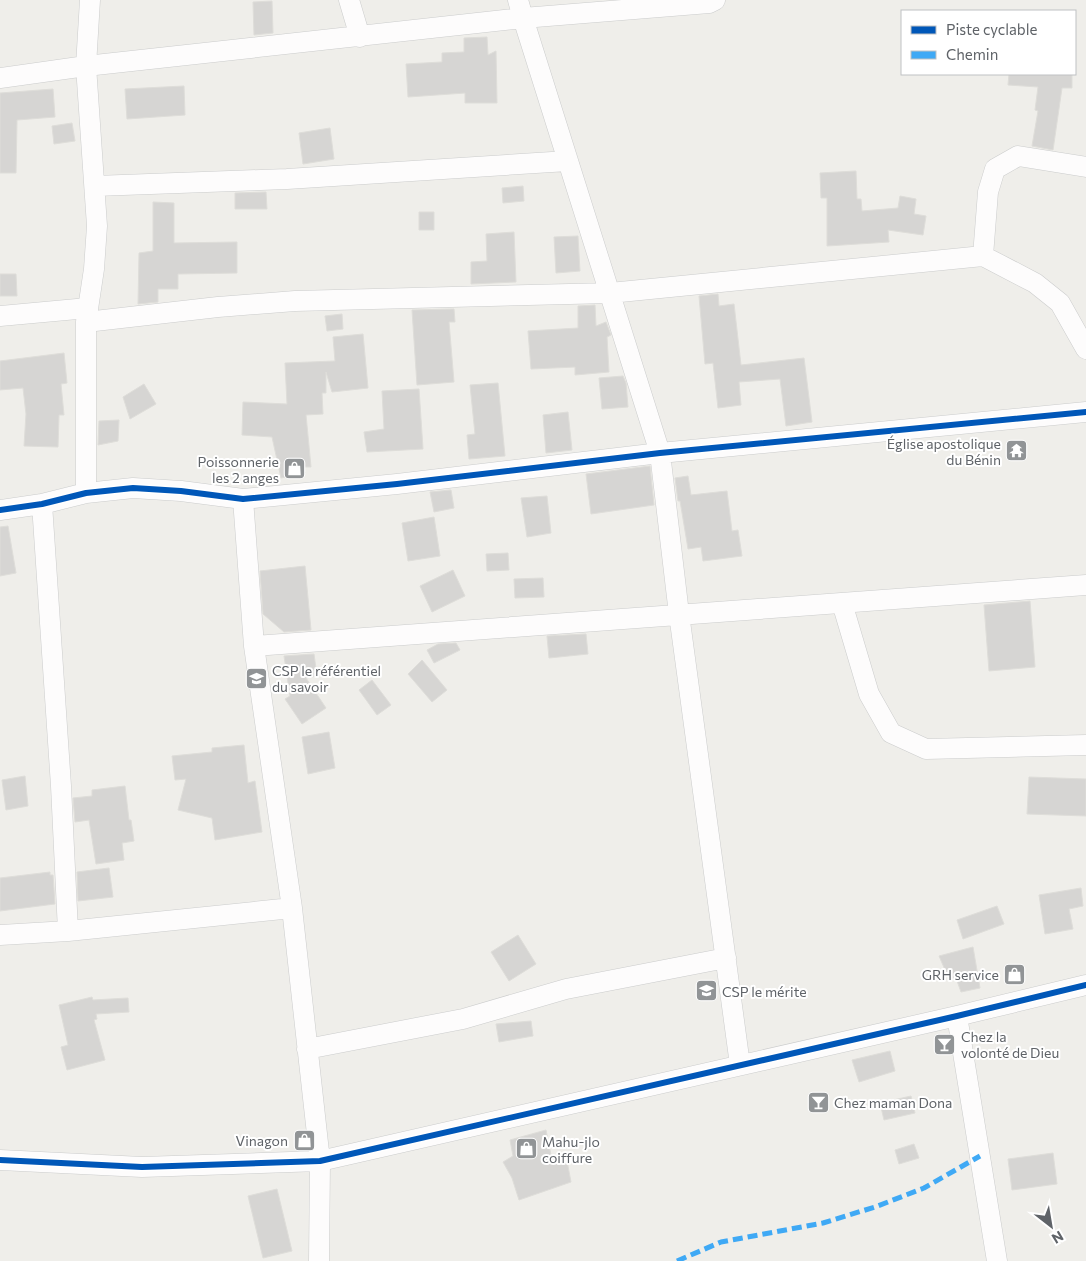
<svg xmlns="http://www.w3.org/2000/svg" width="1086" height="1261" viewBox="0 0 1086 1261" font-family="Commissioner,sans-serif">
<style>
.building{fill:#d6d5d3;stroke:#deddd9}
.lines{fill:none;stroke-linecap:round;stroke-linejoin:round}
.minor-casing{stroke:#cbcccc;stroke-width:21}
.minor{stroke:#fdfcfc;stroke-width:20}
.quiet{stroke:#3fa9f5;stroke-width:5;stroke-dasharray:10 5;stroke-linecap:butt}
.cycleway-casing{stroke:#fff;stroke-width:9}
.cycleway{stroke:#0057b8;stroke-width:6}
.labels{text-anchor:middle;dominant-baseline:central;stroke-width:4;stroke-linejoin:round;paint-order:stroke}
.poi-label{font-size:14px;fill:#5f6368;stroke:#fff;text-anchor:start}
</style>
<rect width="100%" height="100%" fill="#efeeea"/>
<path class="building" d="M272,1l1,32 -19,2 -1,-33z
M487,37l1,18 8,-4 1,52h-32v-10l-57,4 -2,-33 36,-2v-9l22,-1v-14z
M1009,74h63v14h-10l-9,62 -21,-4 6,-35 -3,-1 3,-23 -30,-2z
M184,86l1,29 -58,4 -2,-30z
M53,89l2,28 -38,3 -1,53h-16v-80z
M72,123l3,18 -21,3 -2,-18z
M330,128l4,31 -31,5 -4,-31z
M856,171l1,28h4l1,12 36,-3 2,-12 16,3 -2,15 12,2 -3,19 -35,-5 1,12 -62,4v-48h-6l-1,-25z
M523,186l1,15 -21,2 -1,-15z
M266,192l1,17h-32v-16z
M153,202l21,1v40l63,-1v31l-59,1v15h-20v13l-20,2 1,-51 14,-2z
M419,212h15v18h-15z
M514,232l2,50 -45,2v-22l16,-1 -1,-27z
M578,236l2,35 -24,2 -2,-36z
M0,274h16l1,22h-17z
M718,294l1,12 15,-2 7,61 63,-7 8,64 -26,4 -6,-47 -41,3 2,23 -23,3 -5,-45 -8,1 -6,-68z
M595,305l1,21 10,-4 5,13 -4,2 2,35 -34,3v-8l-44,2 -3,-38 50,-3v-22z
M454,309l1,13h-6l5,60 -37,3 -5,-75z
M342,314l1,15 -16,2 -2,-15z
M363,334l5,54 -36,4 -6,-20v21h-4l1,21 -17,1 5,52h-8l2,6 -24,5 -9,-41 -30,-2 1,-33 44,2 -2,-41 50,-2 -2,-24z
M64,353l3,30 -6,1 3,31h-5l-1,32 -34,-1 2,-32 -3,-26 -23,2v-29z
M623,376l3,7 2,24 -26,2 -3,-31z
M498,383l7,73 -36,3 -2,-24 8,-1 -5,-49z
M144,384l12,20 -26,15 -7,-22z
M419,389l4,60 -56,3 -3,-20 20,-3 -2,-38z
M568,412l4,38 -26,3 -3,-38z
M119,420l-1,21 -20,4 1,-24z
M650,466l4,39 -63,9 -5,-40z
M688,476l3,19 36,-4 5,40 6,-1 4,26 -39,5 -2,-14 -13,2 -8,-48h-2l-3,-23z
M451,490l3,18 -20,4 -4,-20z
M547,496l4,37 -24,4 -6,-39z
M434,517l6,39 -32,5 -6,-38z
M8,526l8,47 -16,3v-49z
M508,553l1,17 -22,1 -1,-17z
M305,566l6,64 -27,2 -21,-18 -3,-43z
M453,570l12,26 -33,16 -12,-26z
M543,578l1,19 -29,1 -1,-19z
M1030,601l5,66 -46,4 -5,-66z
M586,634l2,20 -39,4 -2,-22z
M456,643l4,7 -26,13 -7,-13 11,-6z
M314,654l3,22 -11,2 20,30 -24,16 -17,-25 5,-3 -6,-40z
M422,660l25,30 -15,12 -24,-28z
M372,680l19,25 -14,10 -18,-25z
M329,732l6,36 -27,6 -6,-37z
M244,745l4,38 7,-2 7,51 -47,8 -3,-22 -34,-8 8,-31 -11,1 -3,-24 40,-4v-4z
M25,776l3,30 -22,4 -4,-30z
M1029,777l57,2v37l-59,-2z
M125,786l4,34h2l3,21 -12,2 2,17 -28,4 -7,-44 -14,2 -2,-24 19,-2v-6z
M109,868l4,29 -35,4 -1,-29z
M50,872v3h3l2,29 -55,7v-33z
M1081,888l2,18 -14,3 4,20 -28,5 -6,-39z
M997,906l7,18 -41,15 -6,-19z
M518,935l18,29 -27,17 -18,-29z
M973,947l7,41 -19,4 -5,-14 -7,1 -10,-23z
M92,997l1,3 35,-2 1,14 -33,2 1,5 -3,1 11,40 -38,10 -6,-23 7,-2 -9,-40z
M531,1021l2,15 -34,6 -3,-18z
M890,1051l5,20 -36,11 -7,-22z
M911,1096l4,17 -31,7 -4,-17z
M546,1130l6,30 15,1 4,21 -52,18 -7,-22 -9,-16 10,-6 -3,-16z
M914,1144l5,14 -20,6 -4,-14z
M1053,1153l4,31 -45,6 -4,-31z
M277,1189l15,62 -29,7 -15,-62z"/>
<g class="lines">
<defs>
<path id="minor" d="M349,0l11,37
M518,0l5,18 137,435 19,161 61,451
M0,78l86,-12 437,-48 186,-15 6,-3
M95,186l192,-7 281,-18
M983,256l5,-64 7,-23 23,-13 68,11
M0,316l88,-8
M86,322l132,-15 77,-6 315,-8 373,-37 52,27 25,20 26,46
M86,493v-171l8,-53 3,-43 -11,-160 4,-66
M243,499l11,147 38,262 28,253 -1,100
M42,504l19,282 7,145
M0,510l42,-6 44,-11 47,-5 48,3 62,8 154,-15 263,-31 426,-41
M842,603l27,91 22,39 35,16 160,-4
M254,646l832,-61
M0,935l68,-4 224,-23
M957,1016l40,245
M307,1049l156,-30 103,-30 160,-31
M0,1160l142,7 178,-6 637,-145 129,-31"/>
</defs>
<use href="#minor" class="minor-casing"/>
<use href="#minor" class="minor"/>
<path class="quiet" d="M677,1261l44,-19 102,-19 52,-16 49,-19 56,-32"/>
<defs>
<path id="cycleway" d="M0,510l42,-6 44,-11 47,-5 48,3 62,8 154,-15 263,-31 426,-41
M0,1160l142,7 178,-6 637,-145 129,-31"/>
</defs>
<use href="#cycleway" class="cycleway-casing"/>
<use href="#cycleway" class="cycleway"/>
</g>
<defs>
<symbol id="temple-square" viewBox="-11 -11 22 22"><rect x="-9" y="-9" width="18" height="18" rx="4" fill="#919496" stroke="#fff"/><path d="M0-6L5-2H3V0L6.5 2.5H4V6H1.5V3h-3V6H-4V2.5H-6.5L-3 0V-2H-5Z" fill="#fff"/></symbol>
<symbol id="shop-square" viewBox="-11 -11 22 22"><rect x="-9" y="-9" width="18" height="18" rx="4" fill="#919496" stroke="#fff"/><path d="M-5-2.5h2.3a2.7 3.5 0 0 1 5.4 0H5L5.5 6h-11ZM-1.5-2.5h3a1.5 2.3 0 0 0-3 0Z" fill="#fff"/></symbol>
<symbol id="school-square" viewBox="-11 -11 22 22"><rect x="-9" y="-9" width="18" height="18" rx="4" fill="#919496" stroke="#fff"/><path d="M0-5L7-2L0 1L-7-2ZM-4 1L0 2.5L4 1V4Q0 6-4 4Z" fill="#fff"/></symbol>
<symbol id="bar-square" viewBox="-11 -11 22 22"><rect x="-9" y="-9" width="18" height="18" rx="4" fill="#919496" stroke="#fff"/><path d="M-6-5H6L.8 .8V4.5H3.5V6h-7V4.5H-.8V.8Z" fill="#fff"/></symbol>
</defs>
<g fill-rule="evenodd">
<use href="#temple-square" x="1004" y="438" width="25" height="25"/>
<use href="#shop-square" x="282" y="456" width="25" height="25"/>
<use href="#school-square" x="244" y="666" width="25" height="25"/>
<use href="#shop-square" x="1002" y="962" width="25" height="25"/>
<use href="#school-square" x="694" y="978" width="25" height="25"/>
<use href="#bar-square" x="932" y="1032" width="25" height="25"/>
<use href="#bar-square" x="806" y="1090" width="25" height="25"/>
<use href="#shop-square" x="292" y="1128" width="25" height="25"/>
<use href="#shop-square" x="514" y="1136" width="25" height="25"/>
</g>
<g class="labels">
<g class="poi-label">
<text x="1001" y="443" text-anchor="end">Église apostolique<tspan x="1001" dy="16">du Bénin</tspan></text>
<text x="279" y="461" text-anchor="end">Poissonnerie<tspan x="279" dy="16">les 2 anges</tspan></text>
<text x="272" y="670">CSP le référentiel<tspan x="272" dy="16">du savoir</tspan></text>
<text x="999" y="974" text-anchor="end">GRH service</text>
<text x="722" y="991">CSP le mérite</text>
<text x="961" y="1036">Chez la<tspan x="961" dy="16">volonté de Dieu</tspan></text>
<text x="834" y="1102">Chez maman Dona</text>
<text x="288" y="1140" text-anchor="end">Vinagon</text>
<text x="542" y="1141">Mahu-jlo<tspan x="542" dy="16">coiffure</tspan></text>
</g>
</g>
<rect x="901" y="10" width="175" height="65" fill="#ffffff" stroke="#bfc1c3"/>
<rect x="911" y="26" width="25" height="8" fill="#0057b8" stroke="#bfc1c3"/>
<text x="946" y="35" font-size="15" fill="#5f6368">Piste cyclable</text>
<rect x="911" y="51" width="25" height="8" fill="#3fa9f5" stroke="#bfc1c3"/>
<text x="946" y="60" font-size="15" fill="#5f6368">Chemin</text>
<g transform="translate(1051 1226) rotate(149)" stroke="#ffffff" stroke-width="4" paint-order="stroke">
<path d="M0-4L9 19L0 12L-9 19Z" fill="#5f6368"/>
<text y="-8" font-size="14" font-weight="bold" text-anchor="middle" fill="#5f6368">N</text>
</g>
</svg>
